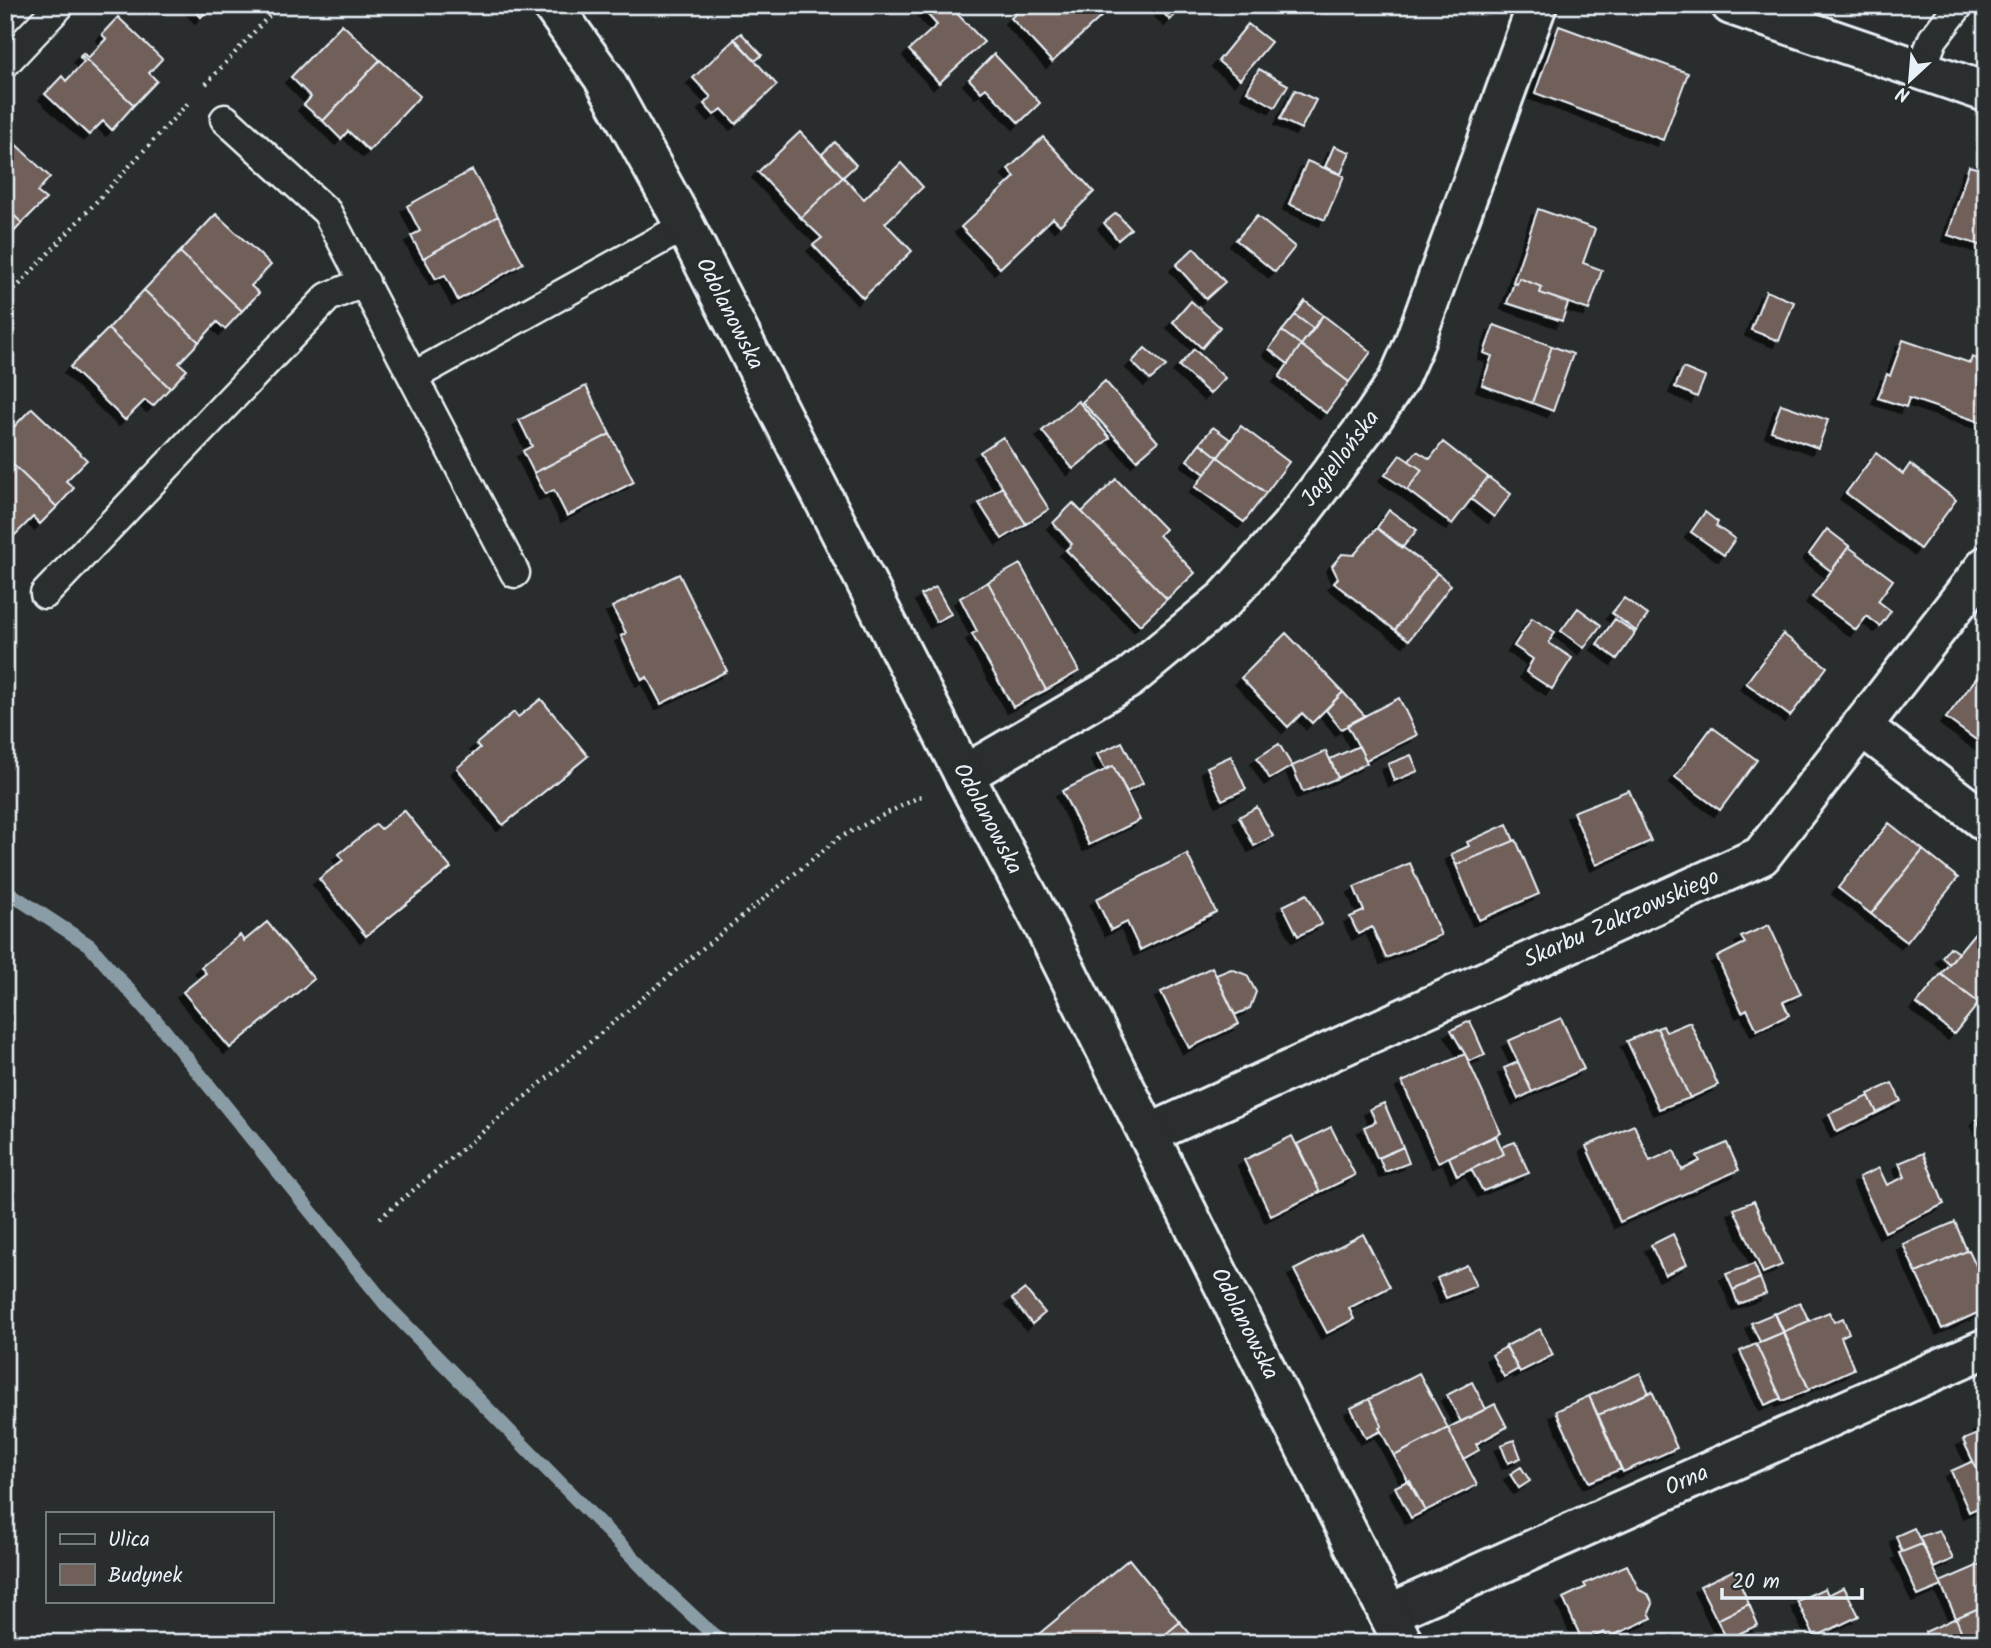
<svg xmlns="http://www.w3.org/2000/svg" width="1991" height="1648" viewBox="0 0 1991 1648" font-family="Kalam,sans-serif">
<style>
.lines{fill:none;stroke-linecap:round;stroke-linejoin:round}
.stream{stroke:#8a9da6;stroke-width:14}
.building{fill:#715f5a;stroke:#e8f1f8;stroke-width:2;filter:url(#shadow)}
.service-casing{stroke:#e8f1f8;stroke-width:33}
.minor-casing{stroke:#e8f1f8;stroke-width:44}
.tertiary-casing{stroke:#e8f1f8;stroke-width:44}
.path{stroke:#e8f1f8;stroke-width:4.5;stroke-dasharray:2 5;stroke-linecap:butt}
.service{stroke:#2a2d2e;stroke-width:28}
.minor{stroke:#2a2d2e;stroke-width:38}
.tertiary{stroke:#2a2d2e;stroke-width:38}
.labels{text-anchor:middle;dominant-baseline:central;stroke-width:6;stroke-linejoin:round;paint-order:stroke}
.street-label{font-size:23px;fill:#e8f1f8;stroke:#2a2d2e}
</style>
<defs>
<filter id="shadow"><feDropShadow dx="-6" dy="6" stdDeviation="0" flood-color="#0009"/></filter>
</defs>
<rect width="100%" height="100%" fill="#2a2d2e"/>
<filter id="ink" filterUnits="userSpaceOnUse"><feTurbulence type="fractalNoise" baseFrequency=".0143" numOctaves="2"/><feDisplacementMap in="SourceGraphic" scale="14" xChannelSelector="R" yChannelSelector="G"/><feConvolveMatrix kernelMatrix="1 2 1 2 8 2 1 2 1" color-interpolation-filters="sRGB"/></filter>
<g filter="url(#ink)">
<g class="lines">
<path class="stream" d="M5,890l84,55 75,85 223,276 274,280 61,57"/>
</g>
<path class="building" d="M189,5h23l-11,12z
M919,5h30l35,37 -45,41 -30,-33 28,-25z
M955,5h14l-7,7z
M1025,5h68l10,10 -51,47 -41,-44z
M1156,5h29l-15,15z
M118,17l44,42 -13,14 8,8 -23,24 -53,-50 2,-2 5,5 18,-19 -4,-5z
M342,24l38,36 -57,61 -19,-16 7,-8 -20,-20z
M1248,24l23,18 -31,37 -22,-18z
M1559,26l129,47 -25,67 -128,-47z
M741,33l21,22 -7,6 -21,-22z
M735,39l42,46 -41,39 -14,-15 -8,6 -10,-11 7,-7 -18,-19z
M994,54l46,49 -21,20 -33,-35 -5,4 -12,-13z
M81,55l53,50 -22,25 -9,-9 -14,14 -44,-41 17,-18 4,5 18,-19 -4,-5z
M380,60l40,36 -51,55 -21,-20 -7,8 -18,-18z
M1259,69l29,16 -13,22 -28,-16z
M1295,90l21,10 -15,29 -21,-10z
M800,132l43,45 -42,41 -43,-46z
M6,135l44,42 -13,15 9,7 -24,24 -17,-16z
M1043,137l51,55 -34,33 -7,-7 -53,50 -39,-41 54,-50 -7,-8z
M835,142l21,23 -13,12 -21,-23z
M1334,146l16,6 -9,22 -16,-7z
M1307,161l37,15 -19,44 -36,-16z
M901,163l22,24 -38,36 27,28 -49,47 -50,-53 9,-7 -21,-20 42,-41 21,22z
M1969,166l17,5v76l-38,-12z
M472,170l26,46 -75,42 -12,-22 9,-5 -13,-25z
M5,207l17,16 -17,19z
M1538,209l57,20 -12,34 19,7 -13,40 -49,-17 2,-6 -23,-9 -2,6 -4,-2z
M1116,213l15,16 -13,11 -14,-17z
M216,214l55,51 -20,21 8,7 -17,18 -62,-59z
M498,216l25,47 -65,37 -13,-25 -9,4 -12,-21z
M1257,216l38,31 -20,25 -39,-32z
M1194,248l31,34 -19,17 -30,-34z
M180,252l62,59 -17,18 -8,-7 -18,20 -55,-52z
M1519,278l23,9 -2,6 28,10 -6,18 -55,-18 7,-20 3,1z
M144,290l55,52 -20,21 8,7 -17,18 -62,-59z
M1766,291l28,11 -15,39 -28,-11z
M1191,301l29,26 -18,21 -29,-26z
M1305,301l18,14 -9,14 -19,-14z
M1295,315l19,14 -13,16 -19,-14z
M1323,315l48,37 -22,30 -48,-37z
M1494,325l58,21 -20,57 -50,-18 10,-29 -8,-3z
M108,329l62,59 -17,18 -8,-6 -20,20 -55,-53z
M1282,331l19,14 -13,19 -19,-15z
M1903,340l67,23 2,-6 14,5v62l-77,-26 -3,9 -28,-9 9,-24 3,2z
M1301,345l48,37 -23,31 -47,-36z
M1552,346l21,8 -20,57 -21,-8z
M1145,348l21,18 -16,14 -18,-18z
M1194,349l31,29 -15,16 -31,-28z
M1683,368l22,9 -8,20 -22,-10z
M1105,381l53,61 -21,18 -55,-58z
M586,386l24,48 -76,39 -11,-22 9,-5 -13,-26z
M1078,401l32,37 -37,31 -31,-38z
M1781,404l47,16 -10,28 -47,-17z
M32,408l55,52 -21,21 8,7 -17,19 -52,-50v-21z
M1241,426l48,36 -23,31 -48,-36z
M1213,427l18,13 -13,17 -18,-14z
M610,434l24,48 -67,34 -13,-26 -9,4 -11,-21z
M1003,437l46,72 -23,15 -46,-72z
M1443,442l45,35 -36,47 -45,-34 15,-20 -13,-9 8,-10 13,8z
M1200,443l18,14 -13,17 -18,-14z
M1876,453l27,21 7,-10 46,36 -36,49 -74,-56z
M1400,455l22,15 -15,20 -22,-15z
M5,457l52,50 -17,17 -7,-7 -21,21 -7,-6z
M1218,457l48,36 -22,29 -49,-35z
M1488,477l23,17 -17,23 -23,-18z
M1116,479l49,50 -6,6 36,38 -28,26 -85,-87z
M1002,487l24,37 -24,15 -23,-36z
M1073,503l94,96 -27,26 -74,-75 6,-6 -19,-21z
M1389,510l28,20 -15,18 -25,-20z
M1705,512l13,10 -2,4 19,13 -11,16 -33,-23z
M1377,528l60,45 -42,57 -61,-47 4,-5 -6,-12 10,-12 12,1z
M1827,529l22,17 -18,25 -22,-17z
M1849,547l44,33 -15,21 13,10 -11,15 -13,-10 -11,14 -44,-33z
M1020,564l59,107 -33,19 -58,-108z
M1437,573l14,12 -42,55 -14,-10z
M679,574l48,97 -66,33 -14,-27 -5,3 -21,-44 5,-3 -14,-26z
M988,582l58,108 -33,17 -41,-73 5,-3 -17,-33z
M936,587l15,27 -15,8 -15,-27z
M1624,598l24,17 -12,16 -24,-18z
M1578,608l23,17 -17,23 -23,-17z
M1532,618l23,14 -6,11 23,15 -20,31 -26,-17 7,-13 -19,-13z
M1615,619l20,14 -18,26 -20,-15z
M1286,633l57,59 -31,31 -10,-10 -14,14 -47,-49z
M1783,634l44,33 -37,49 -44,-33z
M1981,672l5,3v72l-40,-29z
M1343,692l22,24 -24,13 -15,-19z
M1399,698l18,37 -51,25 -19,-35z
M541,699l47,57 -85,69 -46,-57 23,-20 -4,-4 38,-32 4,5z
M1712,727l45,33 -37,50 -45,-33z
M1122,742l21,41 -16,9 -14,-26 -8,3 -8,-15z
M1279,744l13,22 -22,13 -13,-21z
M1359,746l8,17 -29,15 -8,-19z
M1326,751l12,27 -35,14 -11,-26z
M1411,755l7,16 -24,10 -6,-17z
M1231,756l15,33 -24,11 -15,-33z
M1113,766l27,54 -51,25 -27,-54z
M1629,790l22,51 -55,24 -23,-53z
M1257,807l16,29 -19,10 -15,-29z
M404,810l47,58 -85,68 -47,-57 24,-19 -4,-6 37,-30 5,5z
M1889,823l34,27 -52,64 -33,-26z
M1507,824l7,17 -58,24 -5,-11 18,-8 -2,-4z
M1516,840l23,54 -60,26 -23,-55z
M1923,850l35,28 -51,64 -36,-28z
M1187,854l29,58 -76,38 -13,-28 -16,8 -15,-31z
M1410,863l31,72 -55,23 -14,-31 -14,7 -8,-17 14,-6 -10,-24z
M1307,894l15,30 -24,12 -15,-30z
M1986,919v76l-7,8 -38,-29z
M267,922l47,57 -84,69 -47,-56 23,-19 -5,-6 39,-32 4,6z
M1769,925l32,69 -18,8 6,13 -32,15 -10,-21 -5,3 -25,-55 28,-14 -4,-6z
M1950,947l8,6 -9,11 -7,-7z
M1212,967l27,57 -50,24 -28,-56z
M1231,969l16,6 9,17 -6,16 -15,7 -19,-40z
M1941,974l38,29 -25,31 -37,-30z
M1561,1018l23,51 -52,23 -24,-51z
M1470,1021l15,34 -16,6 -18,-31z
M1690,1022l28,63 -28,13 -33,-70 6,-2 3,6z
M1657,1028l33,70 -31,11 -32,-68z
M1465,1054l36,79 -63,29 -36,-80z
M1518,1062l14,30 -14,7 -14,-31z
M1892,1083l9,18 -24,12 -9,-19z
M1869,1096l8,17 -40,19 -8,-18z
M1384,1103l19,44 -26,11 -13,-31 12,-5 -6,-13z
M1986,1107v28l-2,1 -7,-17z
M1634,1125l16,36 24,-11 8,20 18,-9 -3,-5 30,-13 12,27 -119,52 -34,-76z
M1331,1127l24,48 -35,17 -23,-48z
M1292,1136l28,56 -49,24 -27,-56z
M1496,1136l8,18 -47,22 -8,-19z
M1515,1142l14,31 -46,18 -12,-22 33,-15 -3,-7z
M1403,1147l6,16 -24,9 -6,-14z
M1923,1153l21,51 -59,28 -26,-55 20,-9 8,17 18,-8 -6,-14z
M1754,1201l28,64 -19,8 -29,-64z
M1955,1222l12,29 -51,22 -13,-29z
M1363,1234l27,53 -41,21 5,11 -27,14 -33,-63z
M1673,1234l14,30 -22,11 -14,-30z
M1969,1250l17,37v22l-44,20 -26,-56z
M1754,1264l6,14 -27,12 -7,-16z
M1467,1265l9,21 -30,12 -9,-20z
M1760,1278l6,16 -28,10 -5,-14z
M1025,1289l20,24 -13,11 -20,-25z
M1800,1302l9,19 -26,11 -8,-18z
M1829,1312l5,10 9,-4 6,15 -8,4 13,32 -45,20 -26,-57z
M1775,1313l9,19 -24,10 -9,-19z
M1540,1329l13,26 -33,17 -14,-26z
M1784,1332l25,58 -27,11 -26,-57z
M1756,1344l25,54 -16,7 -25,-54z
M1506,1347l12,22 -14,8 -12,-22z
M1419,1373l29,55 -54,28 -13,-25 -2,-3 3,-2 -13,-27z
M1640,1373l9,20 -51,22 -9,-19z
M1472,1382l14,27 -25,13 -14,-27z
M1652,1391l25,57 -54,24 -25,-57z
M1589,1396l32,73 -32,13 -33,-71z
M1369,1399l13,27 -3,2 2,3 -15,7 -15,-30z
M1495,1404l12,23 -31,17 3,6 -16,9 -15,-31z
M1986,1423v17l-7,-14z
M1448,1428l29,57 -52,26 -31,-55z
M1982,1432l4,8v49l-23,-49z
M1514,1440l7,18 -13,5 -7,-18z
M1973,1461l13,28v15l-17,8 -18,-41z
M1521,1467l9,14 -11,7 -9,-14z
M1407,1481l1,2 2,-2 15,30 -14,7 -16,-31z
M1914,1528l8,16 -20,8 -6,-16z
M1939,1530l14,29 -19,9 -15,-31z
M1922,1544l20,42 -24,10 -19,-43z
M1129,1559l51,63 -25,21h-127z
M1986,1562v43l-30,13 -16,-36z
M1627,1565l12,25 9,4 5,10 -4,9 3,5 -45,20 -3,-6 -21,10 -20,-44 23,-11 -2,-3z
M1734,1570l15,34 -32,16 -17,-34z
M1844,1587l15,29 -44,21 -18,-36 28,-13 3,7z
M1749,1604l9,21 -31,14 -10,-19z
M1986,1605v38h-20l-10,-25z
M1956,1618l10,25h-36l-5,-11z
M1180,1622l18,21h-43l19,-16z"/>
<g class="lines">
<defs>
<path id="service" d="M5,63l55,-58
M1921,69l12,-30 26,-34
M225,119l102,93 188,361
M414,376l271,-150
M45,594l283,-297 37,-15"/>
<path id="minor" d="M1731,5l255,87
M1861,726l125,96
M964,775l164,-96 97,-80 65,-72 84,-111 24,-36 15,-34 124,-341
M1149,1134l612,-278 225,-290
M1388,1614l598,-266"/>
<path id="tertiary" d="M552,5l51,72 82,149 279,549 79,149 360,719"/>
</defs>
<use href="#service" class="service-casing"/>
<use href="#minor" class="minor-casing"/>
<use href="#tertiary" class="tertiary-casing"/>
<path class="path" d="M206,84l73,-79
M5,300l185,-199
M380,1218l307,-257 153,-124 85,-43"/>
<use href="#service" class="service"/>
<use href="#minor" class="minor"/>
<use href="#tertiary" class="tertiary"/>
</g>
</g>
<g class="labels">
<g class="street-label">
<text transform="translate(729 314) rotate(63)">Odolanowska</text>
<text transform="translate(1341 459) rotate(-53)">Jagiellońska</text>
<text transform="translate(987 819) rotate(62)">Odolanowska</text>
<text transform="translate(1622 919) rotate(-24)">Skarbu Zakrzowskiego</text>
<text transform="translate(1244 1324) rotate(63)">Odolanowska</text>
<text transform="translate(1687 1481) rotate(-24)">Orna</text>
</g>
</g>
<rect width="1991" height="1648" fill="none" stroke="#2a2d2e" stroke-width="28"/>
<rect x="14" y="14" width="1963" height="1620" fill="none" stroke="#e8f1f8" stroke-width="2.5" filter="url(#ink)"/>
<rect x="46" y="1512" width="228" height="91" fill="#2a2d2e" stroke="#767b7f" stroke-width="2"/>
<rect x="60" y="1534" width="35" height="10" fill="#2a2d2e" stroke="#767b7f" stroke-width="2"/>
<text x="108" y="1546" font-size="21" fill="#e8f1f8">Ulica</text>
<rect x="60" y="1564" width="35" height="21" fill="#715f5a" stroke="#767b7f" stroke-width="2"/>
<text x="108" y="1582" font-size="21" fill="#e8f1f8">Budynek</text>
<g transform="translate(1910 80) rotate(206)" stroke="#2a2d2e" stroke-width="5" paint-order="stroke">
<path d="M0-5L12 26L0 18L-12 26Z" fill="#e8f1f8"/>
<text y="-10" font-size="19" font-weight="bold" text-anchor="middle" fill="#e8f1f8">N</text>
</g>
<path d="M1722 1588v10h140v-10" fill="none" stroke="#e8f1f8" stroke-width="3.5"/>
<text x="1732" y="1588" font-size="21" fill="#e8f1f8" stroke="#2a2d2e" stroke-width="5" paint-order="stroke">20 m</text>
</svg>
